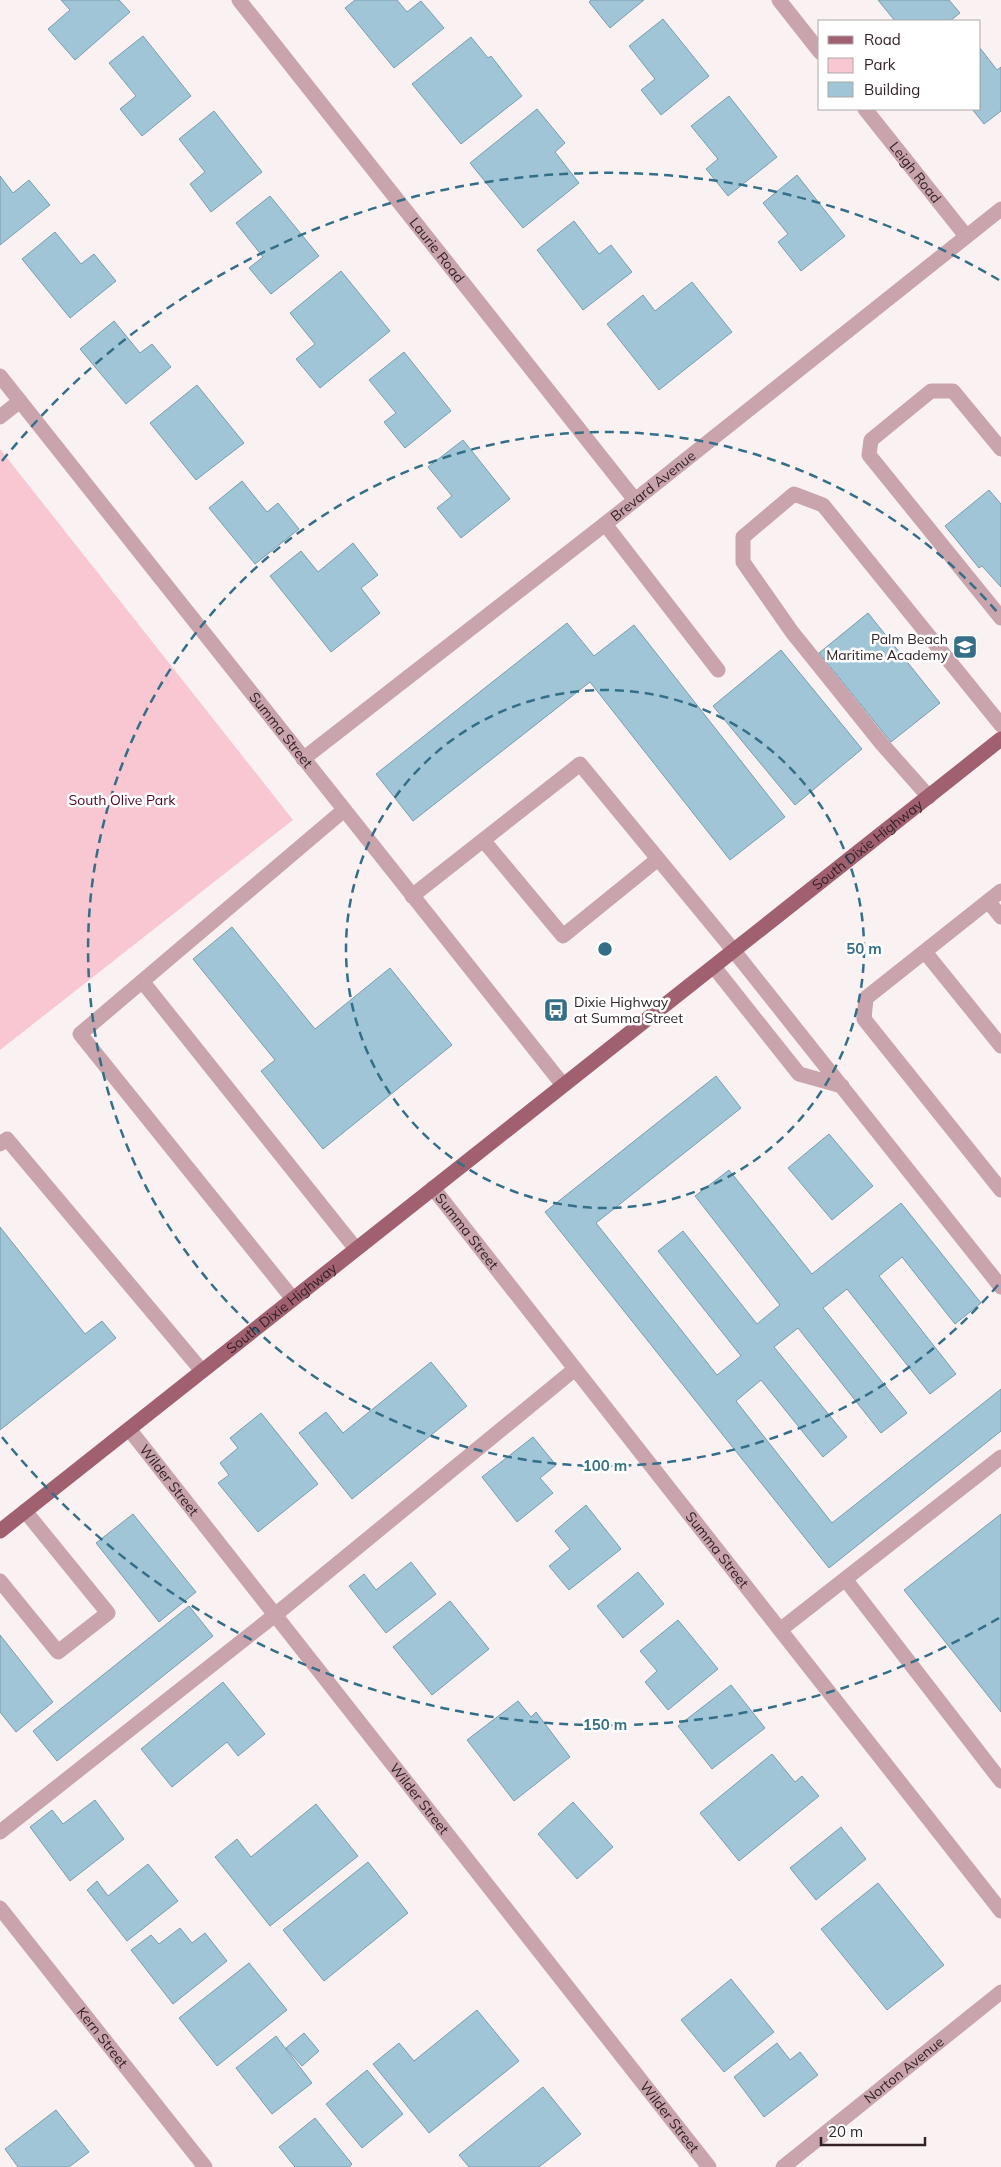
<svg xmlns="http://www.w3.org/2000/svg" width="1001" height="2167" viewBox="0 0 1001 2167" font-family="Mulish,sans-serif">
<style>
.green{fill:#f8c7d2}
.building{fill:#9fc5d7;stroke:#799eaf}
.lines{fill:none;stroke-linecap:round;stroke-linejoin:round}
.lane{stroke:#c9a4ac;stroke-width:15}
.street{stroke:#c9a4ac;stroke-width:15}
.primary{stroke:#a06070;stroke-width:15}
.ring{fill:none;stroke:#346e87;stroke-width:2.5;stroke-dasharray:9 6}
.labels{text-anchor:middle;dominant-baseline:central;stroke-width:5;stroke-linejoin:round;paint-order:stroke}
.street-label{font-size:14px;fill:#322226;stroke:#fff}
.poi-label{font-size:14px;fill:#322226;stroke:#fff;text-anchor:end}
.park-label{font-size:14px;fill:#4e0623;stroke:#fff}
.centre{fill:#346e87;stroke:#fff;stroke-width:2.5}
.ring-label{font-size:15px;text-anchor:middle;font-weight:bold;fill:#346e87;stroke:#fff;stroke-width:5;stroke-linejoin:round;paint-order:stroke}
</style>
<rect width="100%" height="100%" fill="#faf1f3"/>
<path class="green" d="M0,449l293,371 -293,230z"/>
<path class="building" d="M61,0h58l11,12 -55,48 -27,-31 22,-19z
M355,0h42l10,12 14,-11 23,27 -50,40 -49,-60z
M591,0h53l-34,28 -21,-26z
M878,0h71l11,13 -10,8h-55z
M663,19l46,57 -48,39 -20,-25 14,-11 -26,-33z
M143,36l48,60 -49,40 -22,-27 16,-13 -27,-33z
M471,37l17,21 3,-2 31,40 -61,48 -49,-60z
M980,48l17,22 4,-3v44l-17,13 -12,-15h8z
M729,96l48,61 -49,39 -22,-27 12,-10 -27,-33z
M537,109l28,34 -10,9 24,31 -56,45 -53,-65z
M214,111l48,61 -51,40 -21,-28 15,-12 -26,-33z
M797,175l48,61 -44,35 -23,-29 10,-8 -25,-31z
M0,176l13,17 16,-13 21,25 -50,40z
M270,196l49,60 -48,38 -22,-26 14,-11 -27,-34z
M574,221l25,33 12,-9 21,27 -49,38 -46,-60z
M55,232l26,32 13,-10 22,27 -46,37 -48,-59z
M341,271l49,60 -70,57 -24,-29 19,-15 -25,-31z
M692,282l40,50 -73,58 -52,-66 36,-29 12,16z
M114,321l26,32 12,-9 19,23 -45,37 -46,-55z
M404,352l47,59 -46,37 -21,-26 12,-9 -27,-33z
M197,385l47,58 -48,37 -46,-57z
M463,440l47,59 -49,39 -24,-30 15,-12 -24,-29z
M242,481l25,31 11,-9 21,26 -44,35 -46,-56z
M989,490l12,14v83l-19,-21 -3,2 -34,-42z
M353,543l25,32 -17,13 19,25 -49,39 -61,-76 31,-25 17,21z
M868,613l72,90 -49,39 -72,-89z
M567,623l27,33 40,-31 151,192 -55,43 -140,-178 -177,139 -37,-47z
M781,650l81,99 -67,56 -82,-99z
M232,927l83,102 75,-61 62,77 -129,104 -62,-78 14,-11 -82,-101z
M716,1076l25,32 -145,115 121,152 24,-19 -83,-105 25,-20 74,93 23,-19 -85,-109 34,-26 83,104 89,-71 80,100 -26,21 -53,-67 -23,19 77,98 -26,20 -83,-105 -24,19 84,105 -26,20 -83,-105 -24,19 73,90 -24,20 -62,-77 -25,21 96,122 169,-134v42l-172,137 -284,-356z
M829,1134l44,52 -41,34 -44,-52z
M0,1227l85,107 17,-13 14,17 -116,92z
M431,1362l36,44 -115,93 -53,-66 27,-21 17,21z
M261,1413l57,71 -60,48 -40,-49 11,-8 -9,-12 18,-15 -8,-10z
M533,1437l23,28 -16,13 13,15 -36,29 -35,-45z
M586,1505l35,44 -52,41 -20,-24 21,-17 -15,-18z
M133,1514l63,78 -37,30 -63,-79z
M1001,1514v198l-97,-122z
M411,1562l25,32 -50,39 -37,-47 15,-12 12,16z
M638,1572l26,32 -41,34 -26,-32z
M450,1601l39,48 -57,46 -39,-48z
M189,1606l24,30 -156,125 -24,-30z
M678,1620l40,49 -50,41 -23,-28 12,-11 -17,-20z
M0,1635l53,67 -37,30 -16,-20z
M223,1682l42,52 -27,22 -11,-14 -55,45 -31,-38z
M731,1685l34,43 -53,41 -34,-43z
M518,1701l13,16 5,-5 34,45 -56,44 -47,-61z
M772,1754l23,28 7,-6 17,20 -80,65 -39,-48z
M95,1800l29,39 -54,42 -40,-54 22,-17 11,14z
M573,1802l40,45 -36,32 -39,-45z
M316,1804l42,52 -88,70 -55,-69 22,-18 14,18z
M841,1827l25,32 -50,41 -26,-32z
M368,1862l40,51 -84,68 -41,-51z
M148,1864l30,37 -51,40 -40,-51 10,-9 11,15z
M878,1883l66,82 -57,45 -66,-81z
M180,1928l12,15 13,-10 22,28 -54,43 -42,-54 20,-15 8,9z
M249,1963l38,47 -70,56 -38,-48z
M731,1979l43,53 -50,40 -43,-52z
M477,2010l42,51 -90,72 -56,-69 26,-21 15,18z
M304,2033l15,18 -17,15 -16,-18z
M276,2036l36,47 -40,31 -36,-46z
M777,2043l13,17 10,-8 18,23 -54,42 -30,-40z
M367,2070l36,44 -41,34 -36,-44z
M543,2087l38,47 -42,33h-70l-10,-12z
M56,2110l33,42 -20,15h-51l-13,-18z
M315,2118l37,46 -3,3h-54l-16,-20z"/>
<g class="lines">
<path class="lane" d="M0,417l20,-16
M1001,449l-48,-58h-22l-60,49 -2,15 132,163
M605,524l113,146
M929,797l-47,-53 -90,-112 -49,-70v-25l51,-43 29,11 178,220
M483,840l80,96 95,-77
M1001,891l-135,107 -2,21 137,171
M412,896l168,-132 154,187 267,336
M988,901l13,16
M925,952l76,94
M714,967l85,107 43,12
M142,981l214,268
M0,1144l7,-5 195,232
M293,1299l-213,-265 264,-224
M845,1579l156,202
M0,1581l58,71 50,-39 -83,-102
M780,1630l221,-173
M0,1832l275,-217 300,-246"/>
<g class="street">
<path id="s1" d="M239,0l396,500"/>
<path d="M779,0l41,52"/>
<path id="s2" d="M865,109l101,127"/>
<path id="s3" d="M0,376l563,709"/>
<path id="s4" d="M303,759l302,-235 396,-315"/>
<path id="s5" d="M433,1188l568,723"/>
<path id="s6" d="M129,1429l580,738"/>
<path id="s7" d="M0,1908l205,259"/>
<path id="s8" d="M783,2167l218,-175"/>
</g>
<path class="primary" id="s9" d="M0,1531l1001,-792"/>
</g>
<g class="ring">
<circle cx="605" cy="949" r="259"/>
<path d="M998 1285A517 517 0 1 1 998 613"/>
<path d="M999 1618A776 776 0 0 1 2 1437M2 461A776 776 0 0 1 999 280"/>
</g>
<defs>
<symbol id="school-square" viewBox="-11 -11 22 22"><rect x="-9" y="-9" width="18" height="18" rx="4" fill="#346e87" stroke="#fff"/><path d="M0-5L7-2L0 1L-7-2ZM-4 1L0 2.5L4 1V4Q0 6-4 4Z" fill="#fff"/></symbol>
<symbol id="bus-square" viewBox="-11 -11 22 22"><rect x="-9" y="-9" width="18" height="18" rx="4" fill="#346e87" stroke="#fff"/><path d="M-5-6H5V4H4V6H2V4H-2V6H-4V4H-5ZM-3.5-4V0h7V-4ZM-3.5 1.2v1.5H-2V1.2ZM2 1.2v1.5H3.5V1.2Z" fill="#fff"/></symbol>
</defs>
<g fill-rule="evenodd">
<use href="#school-square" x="951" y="633" width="28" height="28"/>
<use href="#bus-square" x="542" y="996" width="28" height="28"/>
</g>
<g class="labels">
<g class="street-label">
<text stroke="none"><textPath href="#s2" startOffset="81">Leigh Road</textPath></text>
<text stroke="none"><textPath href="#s1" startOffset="319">Laurie Road</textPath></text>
<text stroke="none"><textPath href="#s4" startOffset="444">Brevard Avenue</textPath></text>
<text stroke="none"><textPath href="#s3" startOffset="452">Summa Street</textPath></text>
<text stroke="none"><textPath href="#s9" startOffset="1106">South Dixie Highway</textPath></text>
<text stroke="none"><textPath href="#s5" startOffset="55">Summa Street</textPath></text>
<text stroke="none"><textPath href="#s9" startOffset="359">South Dixie Highway</textPath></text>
<text stroke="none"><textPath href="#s6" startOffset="65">Wilder Street</textPath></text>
<text stroke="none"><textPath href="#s5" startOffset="460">Summa Street</textPath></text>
<text stroke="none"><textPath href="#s6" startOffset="470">Wilder Street</textPath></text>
<text stroke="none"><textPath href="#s7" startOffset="165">Kern Street</textPath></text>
<text stroke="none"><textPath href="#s8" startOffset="155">Norton Avenue</textPath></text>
<text stroke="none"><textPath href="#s6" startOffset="875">Wilder Street</textPath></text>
</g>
<g class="poi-label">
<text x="948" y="639">Palm Beach<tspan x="948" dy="16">Maritime Academy</tspan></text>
<text x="574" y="1002" text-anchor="start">Dixie Highway<tspan x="574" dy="16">at Summa Street</tspan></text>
</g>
<g class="park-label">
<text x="122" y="800">South Olive Park</text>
</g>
</g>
<circle cx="605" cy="949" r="8" class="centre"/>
<g class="ring-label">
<text x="864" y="954">50 m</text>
<text x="605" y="1471">100 m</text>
<text x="605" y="1730">150 m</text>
</g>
<rect x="818" y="20" width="162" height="90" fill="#ffffff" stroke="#ada7a8"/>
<rect x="828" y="36" width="25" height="8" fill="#a06070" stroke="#ada7a8"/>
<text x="864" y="45" font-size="15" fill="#322226">Road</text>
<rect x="828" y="58" width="25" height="15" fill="#f8c7d2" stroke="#ada7a8"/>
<text x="864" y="70" font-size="15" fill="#322226">Park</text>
<rect x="828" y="82" width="25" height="15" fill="#9fc5d7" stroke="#ada7a8"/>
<text x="864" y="95" font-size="15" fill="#322226">Building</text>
<path d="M821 2137v8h104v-8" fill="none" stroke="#322226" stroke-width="2.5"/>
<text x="828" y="2137" font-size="15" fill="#322226" stroke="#ffffff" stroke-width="4" paint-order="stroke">20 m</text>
</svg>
